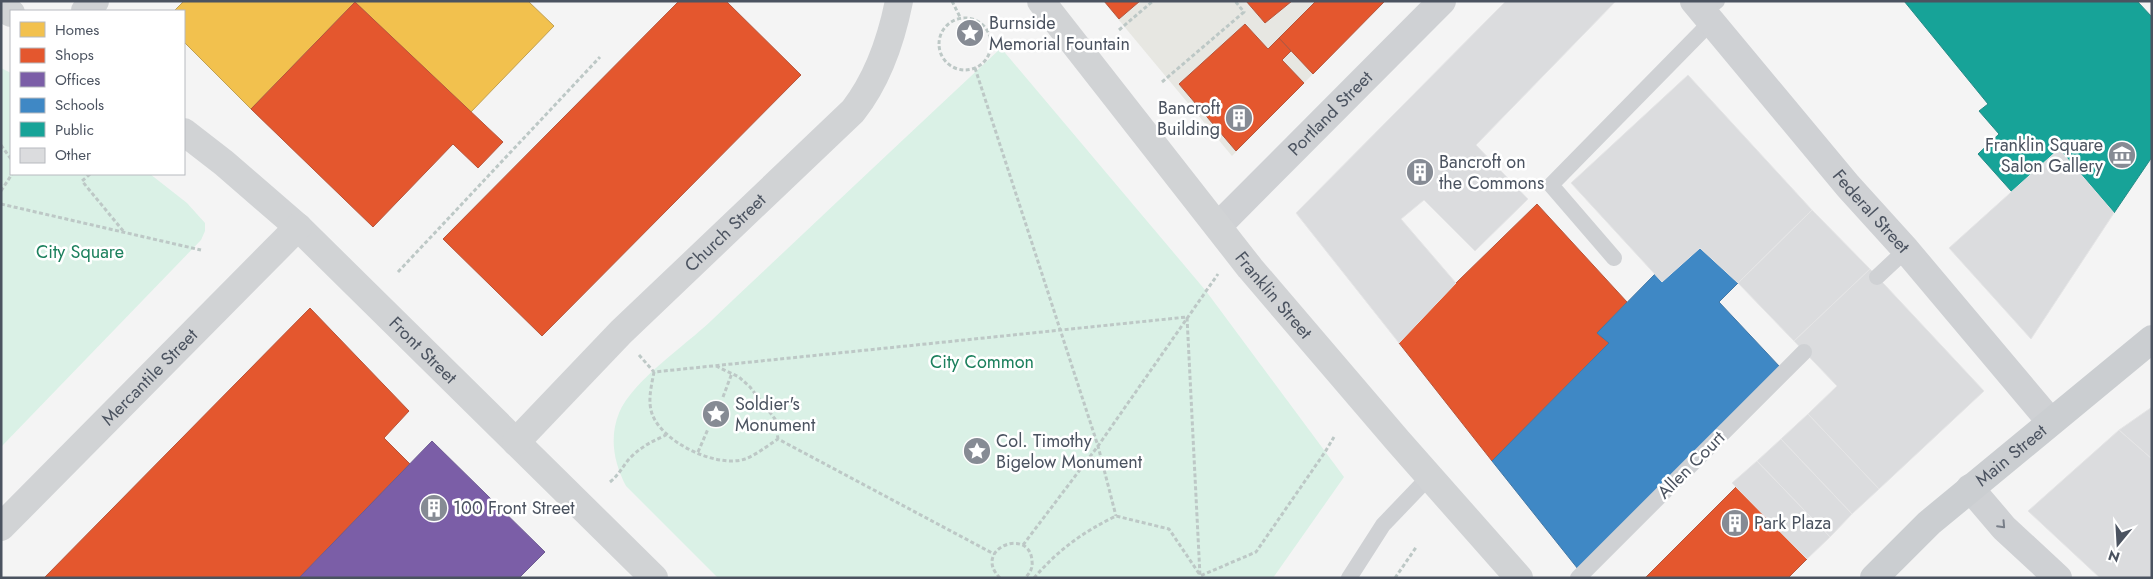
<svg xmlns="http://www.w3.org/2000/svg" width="2153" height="579" viewBox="0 0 2153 579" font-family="Jost,sans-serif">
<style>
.commercial{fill:#e7e7e2}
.green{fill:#daf1e6}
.homes{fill:#f2c14e;stroke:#c0a053}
.shops{fill:#e4572e;stroke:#b6563d}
.offices{fill:#7b5ea7;stroke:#6d5b92}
.schools{fill:#3f88c5;stroke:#4378a7}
.public{fill:#17a398;stroke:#278b87}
.building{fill:#dbdcde;stroke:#e5e5e6}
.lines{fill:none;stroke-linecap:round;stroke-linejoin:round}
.path{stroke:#bdc8c6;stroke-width:3;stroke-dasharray:4 2.5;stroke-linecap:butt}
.lane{stroke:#cfd1d4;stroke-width:16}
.street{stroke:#cfd1d4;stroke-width:28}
.secondary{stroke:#d1d3d5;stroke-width:28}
.primary{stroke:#cbced1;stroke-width:28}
.oneway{stroke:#797f89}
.labels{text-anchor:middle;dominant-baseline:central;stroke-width:5;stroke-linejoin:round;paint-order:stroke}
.poi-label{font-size:18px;fill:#4b5360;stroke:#fff;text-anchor:start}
.street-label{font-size:18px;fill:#4b5360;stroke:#fff}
.park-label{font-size:18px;fill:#1c805d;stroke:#fff}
</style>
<rect width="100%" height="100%" fill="#f4f4f4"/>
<path class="commercial" d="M1103,1h282l-153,155z"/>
<path class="green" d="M1001,48l205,243 138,186 -71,101h-555l-92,-92c-12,-23 -17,-48 -7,-73 14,-33 66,-67 93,-93 96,-91 192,-181 289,-272z
M1,68l10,5v101h139l37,29 18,20v8l-4,9 -200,207z"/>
<path class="homes" d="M184,1h344l26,25 -84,87 -115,-111 -104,107 -67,-67v-31h-10z"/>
<path class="shops" d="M679,1h47l75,74 -259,261 -99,-97z
M1104,1h36l-21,18z
M1246,1h46l-27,22z
M1316,1h69l-72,73 -34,-36z
M355,2l148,140 -25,26 -25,-24 -80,83 -122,-118z
M1245,24l23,25 11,-11 12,13 -9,9 22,23 -68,68 -57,-67z
M1537,204l90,98 -30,31 12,10 -117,118 -93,-118 57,-60z
M310,308l99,103 -25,27 26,26 -111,114h-255z
M1736,487l71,72 -19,19h-143z"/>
<path class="offices" d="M432,441l113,111 -26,26h-220z"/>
<path class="schools" d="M1700,248l38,35 -19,19 61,65 -202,202 -86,-108 117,-118 -12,-10 58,-59 7,8z"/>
<path class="public" d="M1904,1h233l15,16v140l-38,56 -55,-64 -47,43 -34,-38 21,-20 -20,-23 9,-7z"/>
<path class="building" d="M1506,1h110l-140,144 52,54 -53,52 -51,-51 -23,19 55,64 -57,60 -103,-130z
M1688,75l124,135 -74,73 -38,-35 -38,34 -91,-99z
M2059,149l55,64 -83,126 -82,-91z
M1812,210l58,59 -76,72 -56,-58z
M1870,269l114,122 -105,98 -71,-75 29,-28 -43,-45z
M2152,407v52l-33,-29z
M1808,414l71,75 -27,25 -71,-75z
M2119,430l33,29v119h-52l-72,-67z
M1781,439l71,75 -22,23 -73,-76z
M1757,461l73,76 -23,22 -75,-76z"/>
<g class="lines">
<path class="path" d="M952,1l8,16
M939 44a26 26 0 1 1 52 0a26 26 0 1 1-52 0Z
M1119,30l34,-29
M975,68l123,378 18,70
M1162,82l82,-70 -9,-11
M1,145l10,14
M90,174l-8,7 42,51
M1,191l11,-17
M1,204l200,46
M398,272l202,-215
M639,355l15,17 533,-55 13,259 56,-24 69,-100 9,-15
M716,366l23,11 11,10 25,32 3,20
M654,372c-2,11 -6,26 -3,38 6,30 65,59 94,49 11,-4 22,-13 33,-20l216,115
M723,397l9,-24
M698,452l10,-23
M610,482c10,-8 13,-17 21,-25 11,-11 22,-16 35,-22
M1023,545l75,-99 120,-172
M1000,578c-29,-29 30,-52 32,-17 1,7 -2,12 -7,17
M1034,578c24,-28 49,-46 82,-62l53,13 31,46
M1395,578l22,-32"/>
<path class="lane" d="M1703,12l14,-11
M1614,258l-63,-73 160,-163
M1877,277l29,-27
M1349,578l34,-53 46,-48
M1578,578l226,-226"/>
<g class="street">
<path id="s1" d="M1694,1l154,185 58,64 144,171"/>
<path d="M85,11l10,-10"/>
<path id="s2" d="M1218,226l224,-225"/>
<path d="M1970,488l34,40 54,50"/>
</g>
<g class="secondary">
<path id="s3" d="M1041,1l209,267 148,173 121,137"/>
<path d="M1,7l10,6"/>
<path id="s4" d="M184,132l40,31 74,64 356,351"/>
<path id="s5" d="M516,442l105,-110 232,-221c25,-32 38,-70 46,-110"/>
<path id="s6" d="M1,527l297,-300"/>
</g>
<path class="primary" id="s7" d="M1874,578l55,-55 223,-184"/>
</g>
<defs><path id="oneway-chevron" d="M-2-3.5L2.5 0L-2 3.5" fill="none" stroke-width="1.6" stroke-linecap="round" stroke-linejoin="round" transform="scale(1.25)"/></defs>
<use class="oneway" href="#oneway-chevron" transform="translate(2002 525) rotate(47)"/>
<defs>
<symbol id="sight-disc" viewBox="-11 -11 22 22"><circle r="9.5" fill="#868b94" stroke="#fff"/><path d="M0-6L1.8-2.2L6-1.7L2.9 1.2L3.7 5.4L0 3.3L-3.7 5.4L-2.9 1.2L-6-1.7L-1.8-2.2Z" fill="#fff"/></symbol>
<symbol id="building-disc" viewBox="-11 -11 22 22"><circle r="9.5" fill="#868b94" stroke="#fff"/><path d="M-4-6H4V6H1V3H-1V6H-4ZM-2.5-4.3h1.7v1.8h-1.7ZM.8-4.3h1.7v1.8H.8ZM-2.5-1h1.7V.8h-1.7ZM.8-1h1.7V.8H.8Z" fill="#fff"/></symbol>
<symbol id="museum-disc" viewBox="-11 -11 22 22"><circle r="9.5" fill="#868b94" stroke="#fff"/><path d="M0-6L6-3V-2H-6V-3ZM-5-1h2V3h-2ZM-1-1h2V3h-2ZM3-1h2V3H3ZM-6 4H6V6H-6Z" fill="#fff"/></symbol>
</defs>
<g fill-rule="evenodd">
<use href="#sight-disc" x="954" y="17" width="32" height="32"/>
<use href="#building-disc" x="1223" y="102" width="32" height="32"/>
<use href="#museum-disc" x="2106" y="139" width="32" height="32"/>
<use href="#building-disc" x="1404" y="156" width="32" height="32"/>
<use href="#sight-disc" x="700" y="398" width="32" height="32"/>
<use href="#sight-disc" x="961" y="435" width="32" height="32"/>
<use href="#building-disc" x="418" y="492" width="32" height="32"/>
<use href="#building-disc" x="1719" y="507" width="32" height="32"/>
</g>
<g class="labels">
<g class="poi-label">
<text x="989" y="23">Burnside<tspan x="989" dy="21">Memorial Fountain</tspan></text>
<text x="1220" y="108" text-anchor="end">Bancroft<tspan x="1220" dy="21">Building</tspan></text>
<text x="2103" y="145" text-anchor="end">Franklin Square<tspan x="2103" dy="21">Salon Gallery</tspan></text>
<text x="1439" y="162">Bancroft on<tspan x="1439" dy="21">the Commons</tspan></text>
<text x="735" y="404">Soldier's<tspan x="735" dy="21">Monument</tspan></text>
<text x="996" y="441">Col. Timothy<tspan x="996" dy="21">Bigelow Monument</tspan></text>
<text x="453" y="508">100 Front Street</text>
<text x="1754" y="523">Park Plaza</text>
</g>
<g class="street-label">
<text stroke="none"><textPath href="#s2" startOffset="159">Portland Street</textPath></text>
<text stroke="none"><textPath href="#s1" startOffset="275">Federal Street</textPath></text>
<text stroke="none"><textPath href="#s5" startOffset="296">Church Street</textPath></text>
<text stroke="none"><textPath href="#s3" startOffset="375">Franklin Street</textPath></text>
<text stroke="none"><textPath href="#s4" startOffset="324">Front Street</textPath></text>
<text stroke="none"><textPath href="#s6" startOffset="211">Mercantile Street</textPath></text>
<text stroke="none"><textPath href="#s7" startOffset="184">Main Street</textPath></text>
<text transform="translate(1691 465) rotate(-45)">Allen Court</text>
</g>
<g class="park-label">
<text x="80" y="252">City Square</text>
<text x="982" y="362">City Common</text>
</g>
</g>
<rect width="2153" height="579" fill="none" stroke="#4b5360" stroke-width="5"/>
<rect x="10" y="10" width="175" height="165" fill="#ffffff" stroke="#b7babf"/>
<rect x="20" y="22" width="25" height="15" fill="#f2c14e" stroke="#b7babf"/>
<text x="55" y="35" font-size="15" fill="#4b5360">Homes</text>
<rect x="20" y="48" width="25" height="15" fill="#e4572e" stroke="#b7babf"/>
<text x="55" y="60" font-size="15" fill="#4b5360">Shops</text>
<rect x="20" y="72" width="25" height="15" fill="#7b5ea7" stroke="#b7babf"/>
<text x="55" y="85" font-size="15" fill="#4b5360">Offices</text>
<rect x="20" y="98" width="25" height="15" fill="#3f88c5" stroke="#b7babf"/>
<text x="55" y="110" font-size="15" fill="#4b5360">Schools</text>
<rect x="20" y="122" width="25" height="15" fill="#17a398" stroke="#b7babf"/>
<text x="55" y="135" font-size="15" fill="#4b5360">Public</text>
<rect x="20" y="148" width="25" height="15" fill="#dbdcde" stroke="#b7babf"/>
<text x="55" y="160" font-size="15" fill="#4b5360">Other</text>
<g transform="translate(2118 544) rotate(198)" stroke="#ffffff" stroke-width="4" paint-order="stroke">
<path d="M0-4L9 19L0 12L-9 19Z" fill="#4b5360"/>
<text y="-8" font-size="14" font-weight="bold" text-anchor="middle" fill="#4b5360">N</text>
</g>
</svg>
